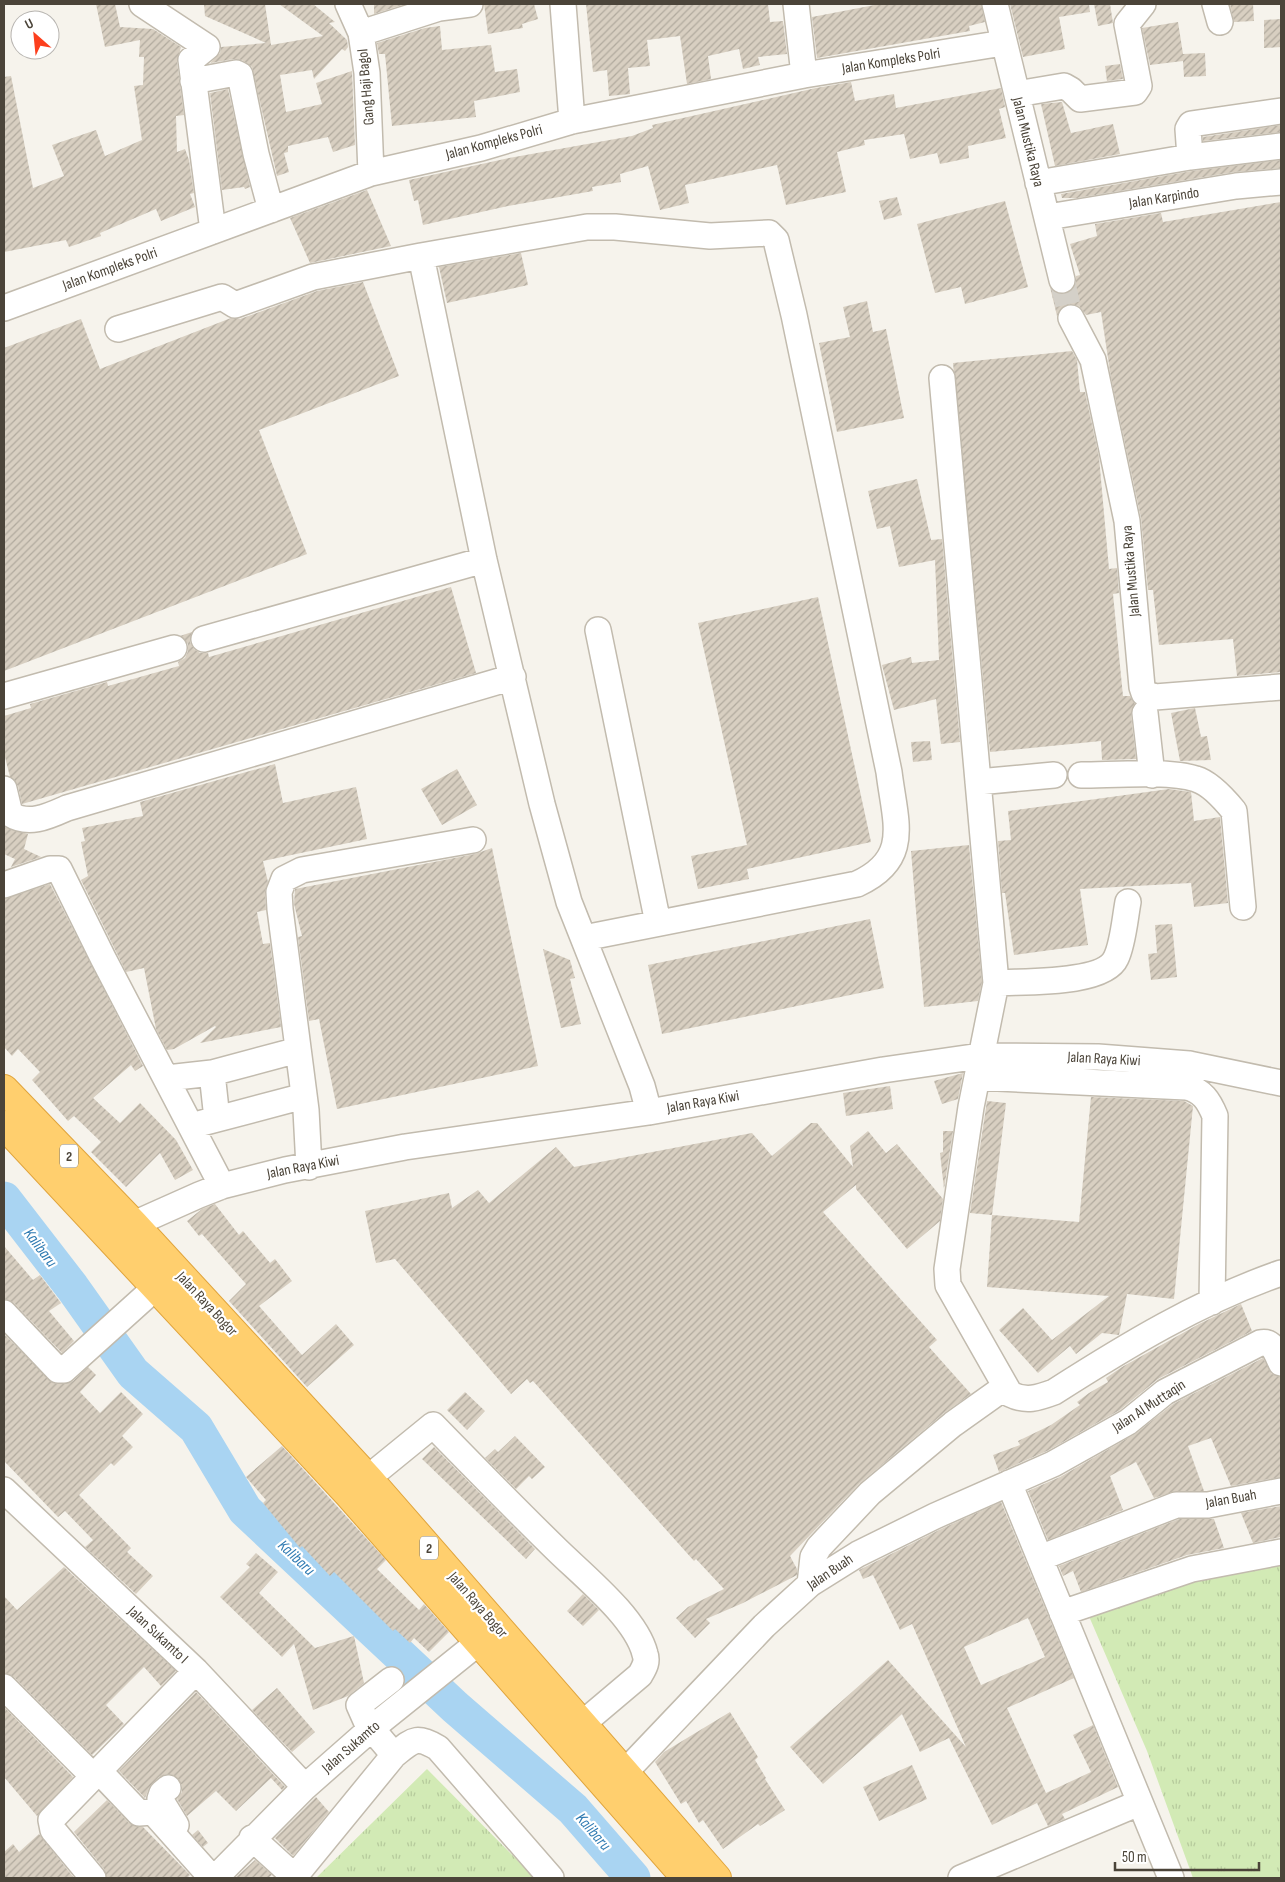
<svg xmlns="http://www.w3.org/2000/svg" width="1285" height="1882" viewBox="0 0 1285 1882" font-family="'Sofia Sans Condensed',sans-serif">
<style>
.grass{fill:url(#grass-tufts)}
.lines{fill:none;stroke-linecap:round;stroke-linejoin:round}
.river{stroke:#a9d4f2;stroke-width:35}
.building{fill:url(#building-hatch);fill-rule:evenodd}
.minor-tunnel{stroke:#d4d0c8;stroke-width:25;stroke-dasharray:25 12;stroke-linecap:butt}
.minor-casing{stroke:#c2bbae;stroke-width:28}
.highway-casing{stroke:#e0a43c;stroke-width:30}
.minor{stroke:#fff;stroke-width:25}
.highway{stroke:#ffcf6e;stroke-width:28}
.labels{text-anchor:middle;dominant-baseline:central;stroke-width:4.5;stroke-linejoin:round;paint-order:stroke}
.shield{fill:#fff;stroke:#817c74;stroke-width:1}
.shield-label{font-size:14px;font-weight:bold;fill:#4b4439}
.street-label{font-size:15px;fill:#4b4439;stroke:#fff}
.water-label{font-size:16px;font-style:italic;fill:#2e7ab2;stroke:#fff}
</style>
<defs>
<pattern id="grass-tufts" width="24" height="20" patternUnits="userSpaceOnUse" patternTransform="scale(1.25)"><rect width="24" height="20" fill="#d2eab5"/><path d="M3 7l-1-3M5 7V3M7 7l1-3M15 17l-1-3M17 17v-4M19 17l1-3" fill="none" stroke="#b6ca9c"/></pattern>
<pattern id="building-hatch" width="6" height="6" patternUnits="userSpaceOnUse" patternTransform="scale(1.25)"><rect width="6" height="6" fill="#d8cfc1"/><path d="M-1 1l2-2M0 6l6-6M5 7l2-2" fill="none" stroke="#b1aa9e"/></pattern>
</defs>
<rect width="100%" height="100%" fill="#f6f3ec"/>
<path class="grass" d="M1281,1556v322h-88l-46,-127 -59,-137 83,-28z
M427,1769l108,109h-219z"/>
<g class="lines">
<path class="river" d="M4,1199l68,88 61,86 63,55 49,82 210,197 118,102 60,69"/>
</g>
<path class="building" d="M96,4h19l5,23 33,2 28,18 -4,15 7,53 -8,1 1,36 8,-3 4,11 5,33 -4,1 5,13 -34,14 -5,-12 -56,24 1,3 -32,11 -3,-7 -62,12v-175l7,-1 22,112 31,-12 -12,-31 44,-15 9,26 37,-16 -8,-54 9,-1 1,-28h-5l1,-17 -35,7z
M204,4h61l6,41 52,-9 -44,-32h34l22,18 -6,1 18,17 1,7 -3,4 -3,-2 -28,30 -2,-9 -32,5 6,37 36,-8 -6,-21 36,-12 3,74 -22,7 -5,-15 -40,9v6l-4,1 5,19 -12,4 -25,-109 -10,-7 -8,-1 -24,4 10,-10 1,-6 45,-4 -61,-27z
M374,4h31l-31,10z
M484,4h50l4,15 -16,5 1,4 -35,6z
M586,4h182l2,18 13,-1 4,33 -29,3 2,8 -17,4 -4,-20 -31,7 3,23 -24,5 -7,-48 -33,4 3,26 -22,2 2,26 -21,2 -2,-26 -14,2z
M880,4h101l4,18 -16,4 1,5 -153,27 -5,-41z
M1010,4h79l1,8 -31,5 6,32 -42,8z
M1094,4h16l3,19 -15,3z
M1230,4h23l1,17 -20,1z
M1281,19v28l-17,1v-28z
M1178,22l5,32 22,-1 1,23 -22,1 -1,-16 -33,4 -8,-37z
M440,26l2,24 49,-5 4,27 22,-3 3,23 -46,9 2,16 -84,9 -7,-72h-6l-2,-11 48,-15z
M1120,64l3,15 -16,2 -2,-15z
M851,82l4,19 39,-7 2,14 105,-20 4,19 -6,2 7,29 -38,8 1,12 -29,6 -3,-11 -27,6 -6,-25 -40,6 1,5 -28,7 9,40 -60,13 -9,-40 -92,20 4,18 -29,7 -12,-44 -28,8 1,8 -29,5 1,4 -85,15 -85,19 -5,-25 -4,1 -5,-21 100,-22 123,-22 21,-8 -1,-3 164,-37z
M228,89l22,98 -5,2 -1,-2 -22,3 -12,-97z
M1062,102l9,31 42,-9 7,30 -65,12 -14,-62z
M1281,125v7l-78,9v-4z
M1281,160v8l-47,4 -157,26h-15l-1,-4 131,-23z
M367,190l24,56 -81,17 -20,-45z
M897,197l5,18 -18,5 -5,-19z
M1005,201l23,86 -63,17 -4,-17 -26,6 -18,-69z
M1281,202v470l-44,4 -4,-37 -74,6 -6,-55h-5l-7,-72 -30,-140 -10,-66 -15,3 -7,-9 -8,-2 -7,2 -7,10 -7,-29 8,7h8l6,-4 4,-6v-8l4,-1 -10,-31 27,-8 -2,-12 66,-11 2,9z
M521,253l7,32 -81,18 -8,-36z
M363,282l36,94 -140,54 48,124 -303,117v-323l77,-29 19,50 131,-51 9,1 77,-28z
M867,301l6,31 13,-3 18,89 -67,14 -18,-89 31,-6 -7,-30z
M1072,351l5,9 3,32h5l14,65 10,112 8,-1 2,25 -6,1 10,102h7l5,8 -4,11 5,44 -34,1 -1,-19 -111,11 -37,-389z
M917,479l14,61 11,-1 18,203 -19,2 -5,-45 -42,11 -12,-45 29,-8 1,6 27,-3 -4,-100 -36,7 -9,-41 -13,3 -9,-38z
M451,587l25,86 -454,131 -4,-18 -8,-9 -6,-24v-37l27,-8 -1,-4 77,-22 1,4 71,-20 -1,-4 7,-4 3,-7v-7l-8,-8 12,-4 -2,10 4,7 6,4h8l1,4z
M818,597l53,245 -124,27 2,10 -51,10 -7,-33 56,-11 -49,-222z
M1195,708l6,29 6,-1 4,24 -31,1 -9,-48z
M930,741l2,19 -19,2 -2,-20z
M275,764l8,39 73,-16 11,52 -104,22 5,21 -3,10 1,18 -9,2 6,32 7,-1 11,84 -81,16 16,-16 -1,-1 -41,23 -7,1 -11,-21 -12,-61 -18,4 -45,-92 7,-4 -7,-34 4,-1 -3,-13 61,-12 -3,-14z
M457,769l20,36 -35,20 -21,-36z
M1169,789l22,3 3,29 26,-4 8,86 -34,4 -3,-24 -111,6 8,56 -74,10 -9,-62h-3l-4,-52 13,-1 -3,-29z
M4,827l24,7 -4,15 17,8 -30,10 4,-8 -11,-5z
M969,845l13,137 -4,19 -54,6 -13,-156z
M492,848l46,218 -201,43 -18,-90 -10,2 -11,-84 4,-1 -8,-32 1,-15 180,-35z
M50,884l93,182 -8,5 -4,-6 -38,33 27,25 20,-20 36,37 17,30 -18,10 -15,-27 -34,34 -35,-35 10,-10 -27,-26 -6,5 -36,-41 8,-8 -22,-23 -6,7 -8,-9v-148z
M870,919l14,69 -222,46 -14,-69z
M1172,924l5,53 -26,3 -3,-26 9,-1 -2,-28z
M543,949l27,11 5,18 -5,1 11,45 -20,4z
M963,1073l-5,26 -16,5 -8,-23z
M890,1086l3,23 -47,7 -3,-23z
M1091,1097l93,4 9,5 -19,193 -47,-5 -8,41 -17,-2 -26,21 -6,-8 -32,27 -39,-43 24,-22 29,32 57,-44 -122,-9 5,-72 87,7z
M987,1101l19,2 -14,112 -22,-2z
M811,1123h6l36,44 -3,-21 18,-15 18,22 11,-9 46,55 -3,22 -33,28 -51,-60v-4l-33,27 114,128 -8,7 42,47 -27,19 -84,70 -70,73 7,13v6l-54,28 -37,16 4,4 -15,15 -19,-20 12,-11 36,-18 -28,-30 -2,2 -161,-180 -3,2 -3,-4 -16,15 -116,-135 -19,4 -11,-52 84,-18 3,15 26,-18 11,13 67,-56 18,20 178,-34 20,23z
M943,1131h10l-9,58 -4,-36 3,-1z
M215,1204l24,31 4,-4 27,32 5,-4 17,22 -33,25 43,49 34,-31 18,21 -47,42 -78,-86 17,-17 -44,-50 -3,2 -12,-15 15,-12z
M4,1246l29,34 7,-5 21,28 -12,8 25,30 -12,12 -48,-50 -10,-4z
M1241,1304l11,27 -94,48 -38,31 -73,41 -48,21 -6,-17 27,-10 -2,-4 33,-16 29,-20 -3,-3 12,-9 19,-11 -2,-4 16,-11 77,-43z
M4,1334l49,49 11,1 9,-3 15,-14 8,8 -16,17 20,21 21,-21 22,22 -21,22 11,11 -19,19 -3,-3 -32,32 52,53 -4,4 26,24 -17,18 -51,-47 8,-7 -28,-29 -7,6 -54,-56z
M1263,1358l9,16 9,3v100l-50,9 -20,-48 -23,8 16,45h-28l-22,7 -18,-36 -26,14 13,34 -75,30 -20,-49 32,-14 75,-43 38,-30z
M465,1392l20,19 -18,19 -20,-20z
M515,1436l30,31 -13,12 -3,-3 -13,13 -31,-31 10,-9 3,3z
M282,1446l104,114 -9,9 42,41 5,-6 25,28 -20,20 -15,-14 -4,5 -15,-14 -2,2 -59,-59 -4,4 -28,-30 -2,2 -37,-45 3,-3 -20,-23z
M434,1447l101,102 -9,10 -104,-100z
M1001,1502l73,176 -67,30 39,85 45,-21 -18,-37 20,-10 25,62 -56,27 3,5 -17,7 -11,-23 -45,22 -43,-87 -29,14 -18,-38 -79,70 -33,-37 98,-87 78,87 -54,-123 -12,6 -27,-55 -10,4 -4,-9 82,-41zM1028,1618l17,39 -64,28 -17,-38z
M1281,1506v31l-28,6 -12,-30z
M1179,1519h35l10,29 -37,7 -106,37 -8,-21 -10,5 -4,-10z
M256,1553l22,19 -19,21 56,55 39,-12 10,47 -16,13 -35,14 -19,-66 -12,13 -62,-60 30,-30 -4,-3z
M64,1567l112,104 -15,15 -17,-19 -38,38 18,19 -32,31 -78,-78 -10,-4v-77l13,14z
M583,1594l16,16 -16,16 -16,-15z
M277,1688l38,44 -23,20 -40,-42z
M196,1692l89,95 -3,3 -11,-12 -35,33 -20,-20 -29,25 -10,-17 5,-7v-7l-9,-10 -7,-1 -7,3 -10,11 -4,10 -26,-27z
M4,1707l69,70 -36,39 -33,-39z
M730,1712l28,45 -3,3 11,18 -1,1 20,31 -25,16 -2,-2 -35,25 -20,-29 -4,3 -13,-22 -5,3 -26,-42 9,-10z
M912,1765l15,34 -48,22 -16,-34z
M316,1797l13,15 -36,44 -18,-18z
M107,1800l22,23 14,4 47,48 -3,3h-80l-3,-9 -30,-37z
M198,1830l10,13 -5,4 -11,-12z
M39,1834l35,44h-70v-26l9,-8 6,8z
M255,1860l17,15 -4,3h-33z"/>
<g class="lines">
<path class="minor-tunnel" d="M1062,280l9,38"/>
<defs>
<path id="minor" d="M142,4l65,43 -16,13 22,171
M348,4l13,29 6,40 4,100
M563,4l9,117
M796,4l8,71
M995,4l67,276
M1215,4l5,18
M361,33l78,-25 31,-4
M193,81l43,-8 4,2 16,79 15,56
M1017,94l47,-8 7,4 9,9 55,-7 4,-6 -12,-62 16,-20
M1190,157l-2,-28 3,-5 90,-13
M1038,183l152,-26 91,-11
M1048,217l188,-31 45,-4
M4,308l367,-135 110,-25 91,-27 232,-46 199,-32
M1071,318l22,42 34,161 15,166 2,6 11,4 126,-10
M118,329l104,-32 13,8 78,-28 108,-21
M942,378l54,605 -25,124 -24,162 1,16 62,109c16,8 28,4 44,-2 72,-46 146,-91 227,-119
M598,630l60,293
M204,639l280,-79
M4,696l170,-48
M1145,713l7,62
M1081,775c30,0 88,-5 115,4 14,4 29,21 38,32l9,96
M978,782l76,-7
M4,789l6,25c19,12 39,2 57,-6l446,-131
M4,885l46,-16h9l44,89 119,228
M584,938l273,-54c55,-25 38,-62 32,-112l-95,-457 -18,-75 -7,-7 -59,3 -95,-9h-28l-166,29 63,304 58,244 27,98 73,184 7,26
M996,983c26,-2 108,2 120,-25 7,-14 9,-40 12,-56
M1189,1064l-3,23c16,3 23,14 29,29l-3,186
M977,1077l209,10
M167,1078l45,-5
M217,1119l-5,-46 86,-23
M202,1123l102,-27
M309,1167l-3,-57 -26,-201 -1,-17 5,-13 18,-9 171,-30
M120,1237l14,-13 65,-29 23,-9 63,-16 120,-23 244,-35 234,-42 97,-14 118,1 91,7 92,19
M4,1313l54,57h6l91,-82
M1009,1483l162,395
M4,1490l192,181 109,116
M352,1491l81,-66c40,41 80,82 121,122 27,27 82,70 91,107 3,8 -1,14 -5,21l-58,49
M1040,1558l136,-53h32l73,-14
M810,1584l3,-27 6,-10 51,-54 83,-69 52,-37
M1062,1613l130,-44 89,-17
M4,1687l90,90
M394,1755c19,-15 22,-20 44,-7l113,130
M99,1771l40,42 14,-1 59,66
M610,1784l15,-12 139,-146 46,-42 48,-30 77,-38 118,-52 75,-42 37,-30 95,-49c13,-3 16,10 21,20
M168,1788l-6,5 -2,6 16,26
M252,1838l44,40
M295,1876l99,-121 -27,-32 -8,-18 32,-25
M93,1878l-40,-48 -2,-10 145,-149
M215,1878l90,-91 67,-59 122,-98
M961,1878l178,-75"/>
<path id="highway" d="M4,1089l130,135 234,254 349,400
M4,1125l345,370 337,383"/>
</defs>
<use href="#minor" class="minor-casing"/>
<use href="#highway" class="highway-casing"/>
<use href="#minor" class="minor"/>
<use href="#highway" class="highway"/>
</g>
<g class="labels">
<g class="shield">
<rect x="60" y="1144.5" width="18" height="23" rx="4"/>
<rect x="420" y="1536.5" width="18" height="23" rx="4"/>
</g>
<g class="shield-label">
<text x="69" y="1156">2</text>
<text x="429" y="1548">2</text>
</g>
<g class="street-label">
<text transform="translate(891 61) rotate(-9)">Jalan Kompleks Polri</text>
<text transform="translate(366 87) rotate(-95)">Gang Haji Bagol</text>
<text transform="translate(494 142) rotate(-15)">Jalan Kompleks Polri</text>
<text transform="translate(1028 142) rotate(76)">Jalan Mustika Raya</text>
<text transform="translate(1164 198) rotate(-9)">Jalan Karpindo</text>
<text transform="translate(110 269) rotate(-20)">Jalan Kompleks Polri</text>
<text transform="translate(1131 571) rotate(-95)">Jalan Mustika Raya</text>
<text transform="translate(1104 1059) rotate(3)">Jalan Raya Kiwi</text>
<text transform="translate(703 1102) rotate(-10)">Jalan Raya Kiwi</text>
<text transform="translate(303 1167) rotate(-11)">Jalan Raya Kiwi</text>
<text transform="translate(207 1304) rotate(47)">Jalan Raya Bogor</text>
<text transform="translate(1149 1406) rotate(-33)">Jalan Al Muttaqin</text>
<text transform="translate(1231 1499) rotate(-10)">Jalan Buah</text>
<text transform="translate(830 1572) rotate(-34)">Jalan Buah</text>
<text transform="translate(478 1605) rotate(49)">Jalan Raya Bogor</text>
<text transform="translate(158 1635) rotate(43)">Jalan Sukamto I</text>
<text transform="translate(351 1747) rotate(-41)">Jalan Sukamto</text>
</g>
<g class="water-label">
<text transform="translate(40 1248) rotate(53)">Kalibaru</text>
<text transform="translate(296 1558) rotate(43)">Kalibaru</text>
<text transform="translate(593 1832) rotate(49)">Kalibaru</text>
</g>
</g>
<rect width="1285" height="1882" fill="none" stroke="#4b4439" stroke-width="10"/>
<g transform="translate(35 35) rotate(333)"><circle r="24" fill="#ffffff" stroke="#b7b4b0"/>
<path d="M0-4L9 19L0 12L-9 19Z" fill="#fc3f1d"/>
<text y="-8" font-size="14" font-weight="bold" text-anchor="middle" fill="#4b4439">U</text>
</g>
<path d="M1115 1862v8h144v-8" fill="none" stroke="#4b4439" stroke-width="2.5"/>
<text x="1122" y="1862" font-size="15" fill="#4b4439" stroke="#ffffff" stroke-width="4" paint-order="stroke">50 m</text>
</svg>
